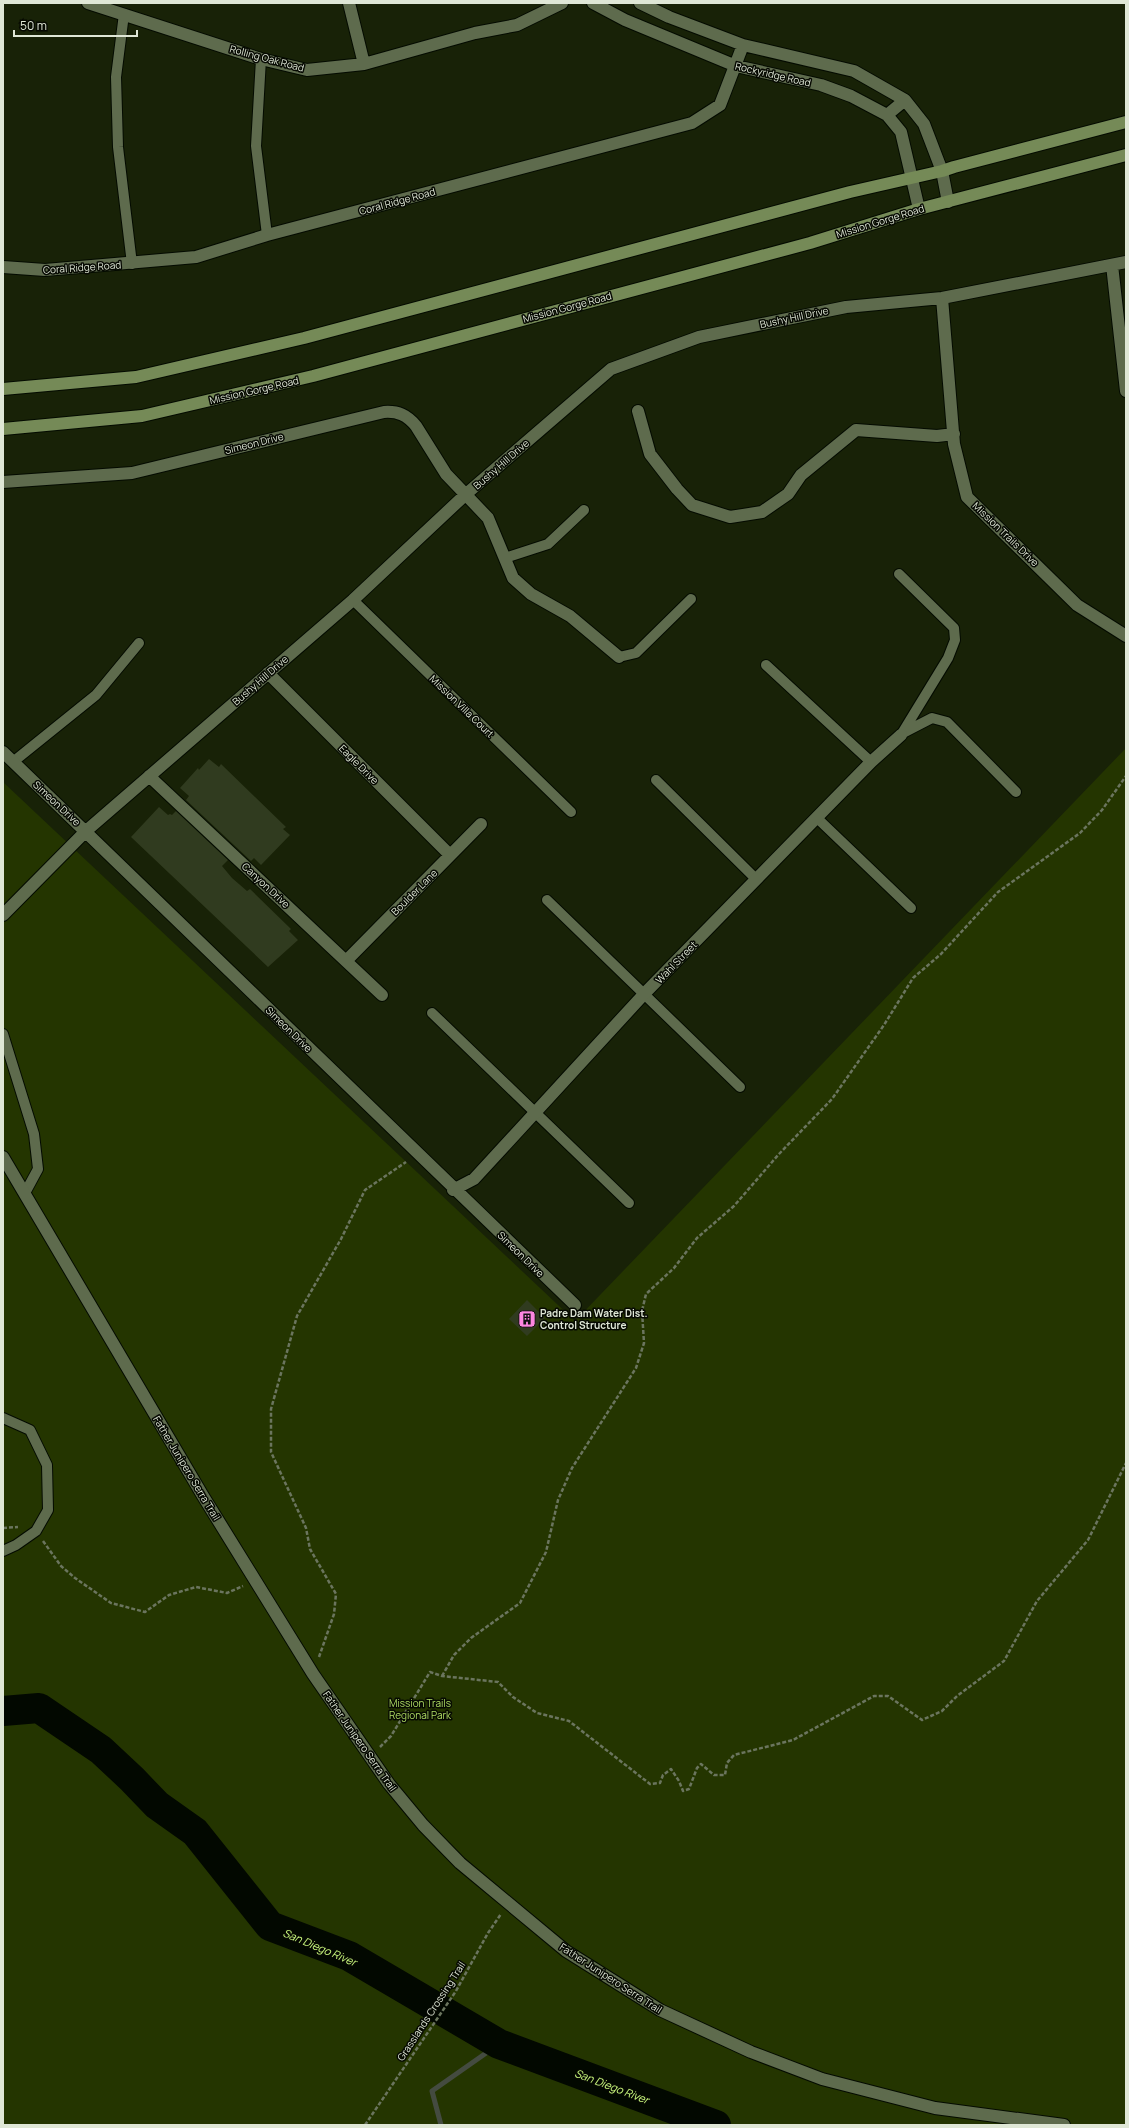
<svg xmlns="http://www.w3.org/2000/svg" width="1129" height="2128" viewBox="0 0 1129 2128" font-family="Manrope,sans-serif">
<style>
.green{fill:#243500}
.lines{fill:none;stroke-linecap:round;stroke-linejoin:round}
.stream{stroke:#444b40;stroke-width:5}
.river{stroke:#020800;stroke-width:30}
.building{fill:#303b1f}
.lane-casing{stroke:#040b00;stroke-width:12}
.street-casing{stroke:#040b00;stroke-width:14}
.primary-casing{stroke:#040b00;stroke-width:14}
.path{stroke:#6b755e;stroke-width:2.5;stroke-dasharray:4 2;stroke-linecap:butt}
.lane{stroke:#5e6b4d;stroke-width:10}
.street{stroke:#5e6b4d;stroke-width:12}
.primary{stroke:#758a57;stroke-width:12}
.labels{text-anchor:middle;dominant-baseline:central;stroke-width:3;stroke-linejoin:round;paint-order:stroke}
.street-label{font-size:10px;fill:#dfe7d6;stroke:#060902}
.poi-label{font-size:10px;font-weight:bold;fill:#dfe7d6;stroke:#060902;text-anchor:start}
.park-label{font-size:10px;fill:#b0de64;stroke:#060902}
.water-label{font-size:11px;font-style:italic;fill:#c8f77d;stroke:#060902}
</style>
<rect width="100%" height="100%" fill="#182207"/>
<path class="green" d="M1126,748v1377h-1123v-1343l572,539z"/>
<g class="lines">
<path class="stream" d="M441,2125l-9,-34 67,-47"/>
<path class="river" d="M3,1711l36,-3 62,42 31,29 25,26 38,27 75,94 79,30 150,88 217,81"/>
</g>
<path class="building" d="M209,759l10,8 2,-3 65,63 -3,2 7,6 -29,30 -7,-7 -3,3 -65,-61 3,-4 -9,-8 18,-20 1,2z
M159,807l9,8 2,-1 2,1 4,-4 52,49 -6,6 10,12 15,13 3,-2 41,40 -2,2 9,9 -30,27 -137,-130z
M527,1300l18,18 -18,18 -18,-17z"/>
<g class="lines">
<defs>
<path id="lane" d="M124,14l-8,63 2,70 14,117
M261,59l-5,87 11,89
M505,558l43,-14 36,-34
M899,574l55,54 1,12 -7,18 -47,77
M353,600l218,212
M619,657l17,-4 55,-54
M766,665l105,97
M901,734l31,-16 15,4 69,70
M13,762l83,-67 43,-52
M656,780l100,99
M817,818l94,90
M547,900l193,187
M432,1013l197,190
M3,1034l31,100 4,35 -13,24
M3,1418l27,12 17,35 1,45 -12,21 -20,14 -13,6"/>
<path id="street" d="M88,3l173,56 46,11 57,-6 111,-31 42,-8 45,-22
M349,3l15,61
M593,3l32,17 111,46 85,19 30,11 36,19 14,17 18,77
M640,3l29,14 74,28 111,26 51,29 19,24 18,47 6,31
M887,115l18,-15
M1112,265l14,126
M3,267l42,3 151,-13 71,-22 425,-112 28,-18 23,-60
M942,298l12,146 13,53 110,108 49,31
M638,411l12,43 27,35 15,16 38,12 32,-5 26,-18 13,-19 55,-45 81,6 17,-2
M3,482l129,-9 252,-61c14,-1 23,3 32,14l30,48 42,44 25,60 18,16 39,22 49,41
M268,673l182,182
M3,752l572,553
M149,776l233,219
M3,915l83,-84 267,-231 112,-105 146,-126 88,-32 147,-30 96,-9 184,-36
M346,961l135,-137
M3,1157l200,339 110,178 76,110 34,41 37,38 106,88 94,59 91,42 71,27 113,29 129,17
M453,1190l21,-11 171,-186 226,-231 30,-27"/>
<path id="primary" d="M3,389l133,-12 168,-39 546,-146 92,-21 12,-4 172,-45
M3,429l139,-13 171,-40 497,-133 109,-34 207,-54"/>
</defs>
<use href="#lane" class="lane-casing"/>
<use href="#street" class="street-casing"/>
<use href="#primary" class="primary-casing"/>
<path class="path" d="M3,1528l15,-1
M43,1541l18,25 14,12 36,25 34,9 24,-17 27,-8 31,6 16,-7
M319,1657l15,-43 2,-20 -26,-45 -4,-21 -35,-76v-43l26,-93 44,-77 24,-49 41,-28
M442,1676l12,-21 17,-17 49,-35 26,-51 12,-52 14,-32 64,-100 8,-25 -2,-32 4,-17 28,-26 23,-30 37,-32 45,-52 53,-55 52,-74 29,-47 28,-24 57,-62 82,-59 22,-23 24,-34
M380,1747l11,-11 39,-64 12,4 56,6 15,15 24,16 32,8 81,63 10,-1 3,-8 8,-6 8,12 4,10 6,-2 8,-21 4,-4 13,11h11l2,-12 7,-8 59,-15 81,-44h14l34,24 20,-9 15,-15 47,-35 33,-60 51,-61 38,-77
M365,2125l91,-134 32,-58 13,-19"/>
<use href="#lane" class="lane"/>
<use href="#street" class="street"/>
<use href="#primary" class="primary"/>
</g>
<defs>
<symbol id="building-square" viewBox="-11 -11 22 22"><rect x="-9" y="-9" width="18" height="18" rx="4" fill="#fd86e1" stroke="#060902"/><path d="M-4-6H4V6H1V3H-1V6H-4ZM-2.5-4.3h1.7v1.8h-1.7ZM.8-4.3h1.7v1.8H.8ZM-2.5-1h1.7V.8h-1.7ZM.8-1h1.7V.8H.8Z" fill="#111"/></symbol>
</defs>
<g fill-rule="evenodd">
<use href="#building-square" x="517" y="1309" width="20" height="20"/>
</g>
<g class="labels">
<g class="street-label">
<text transform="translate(267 58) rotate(15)">Rolling Oak Road</text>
<text transform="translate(773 74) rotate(13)">Rockyridge Road</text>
<text transform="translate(397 201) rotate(-15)">Coral Ridge Road</text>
<text transform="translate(880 221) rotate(-17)">Mission Gorge Road</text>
<text transform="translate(82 267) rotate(-4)">Coral Ridge Road</text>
<text transform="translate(567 307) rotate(-15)">Mission Gorge Road</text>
<text transform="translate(794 317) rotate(-12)">Bushy Hill Drive</text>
<text transform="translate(254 390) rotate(-13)">Mission Gorge Road</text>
<text transform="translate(254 443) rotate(-14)">Simeon Drive</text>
<text transform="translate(501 464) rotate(-41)">Bushy Hill Drive</text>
<text transform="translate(1006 534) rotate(44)">Mission Trails Drive</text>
<text transform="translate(260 680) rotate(-41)">Bushy Hill Drive</text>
<text transform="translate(462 706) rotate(44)">Mission Villa Court</text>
<text transform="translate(359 764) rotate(45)">Eagle Drive</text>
<text transform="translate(57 803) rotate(43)">Simeon Drive</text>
<text transform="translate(266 885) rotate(43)">Canyon Drive</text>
<text transform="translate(414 892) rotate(-45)">Boulder Lane</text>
<text transform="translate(676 962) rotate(-46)">Wahl Street</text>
<text transform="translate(289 1029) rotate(44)">Simeon Drive</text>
<text transform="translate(521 1254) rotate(44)">Simeon Drive</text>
<text transform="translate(187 1468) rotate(59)">Father Junipero Serra Trail</text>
<text transform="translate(360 1741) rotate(55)">Father Junipero Serra Trail</text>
<text transform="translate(611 1978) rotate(33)">Father Junipero Serra Trail</text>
<text transform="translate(431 2011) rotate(-57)">Grasslands Crossing Trail</text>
</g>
<g class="poi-label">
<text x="540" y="1313">Padre Dam Water Dist.<tspan x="540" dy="12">Control Structure</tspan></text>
</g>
<g class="park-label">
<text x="420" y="1703">Mission Trails<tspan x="420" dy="12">Regional Park</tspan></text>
</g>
<g class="water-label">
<text transform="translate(320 1947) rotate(23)">San Diego River</text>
<text transform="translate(612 2086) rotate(21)">San Diego River</text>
</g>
</g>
<rect width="1129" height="2128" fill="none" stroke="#dfe7d6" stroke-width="8"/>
<path d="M14 30v6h123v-6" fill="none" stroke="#dfe7d6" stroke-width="2"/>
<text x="20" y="30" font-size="12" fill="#dfe7d6" stroke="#060902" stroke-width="3" paint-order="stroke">50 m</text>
</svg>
